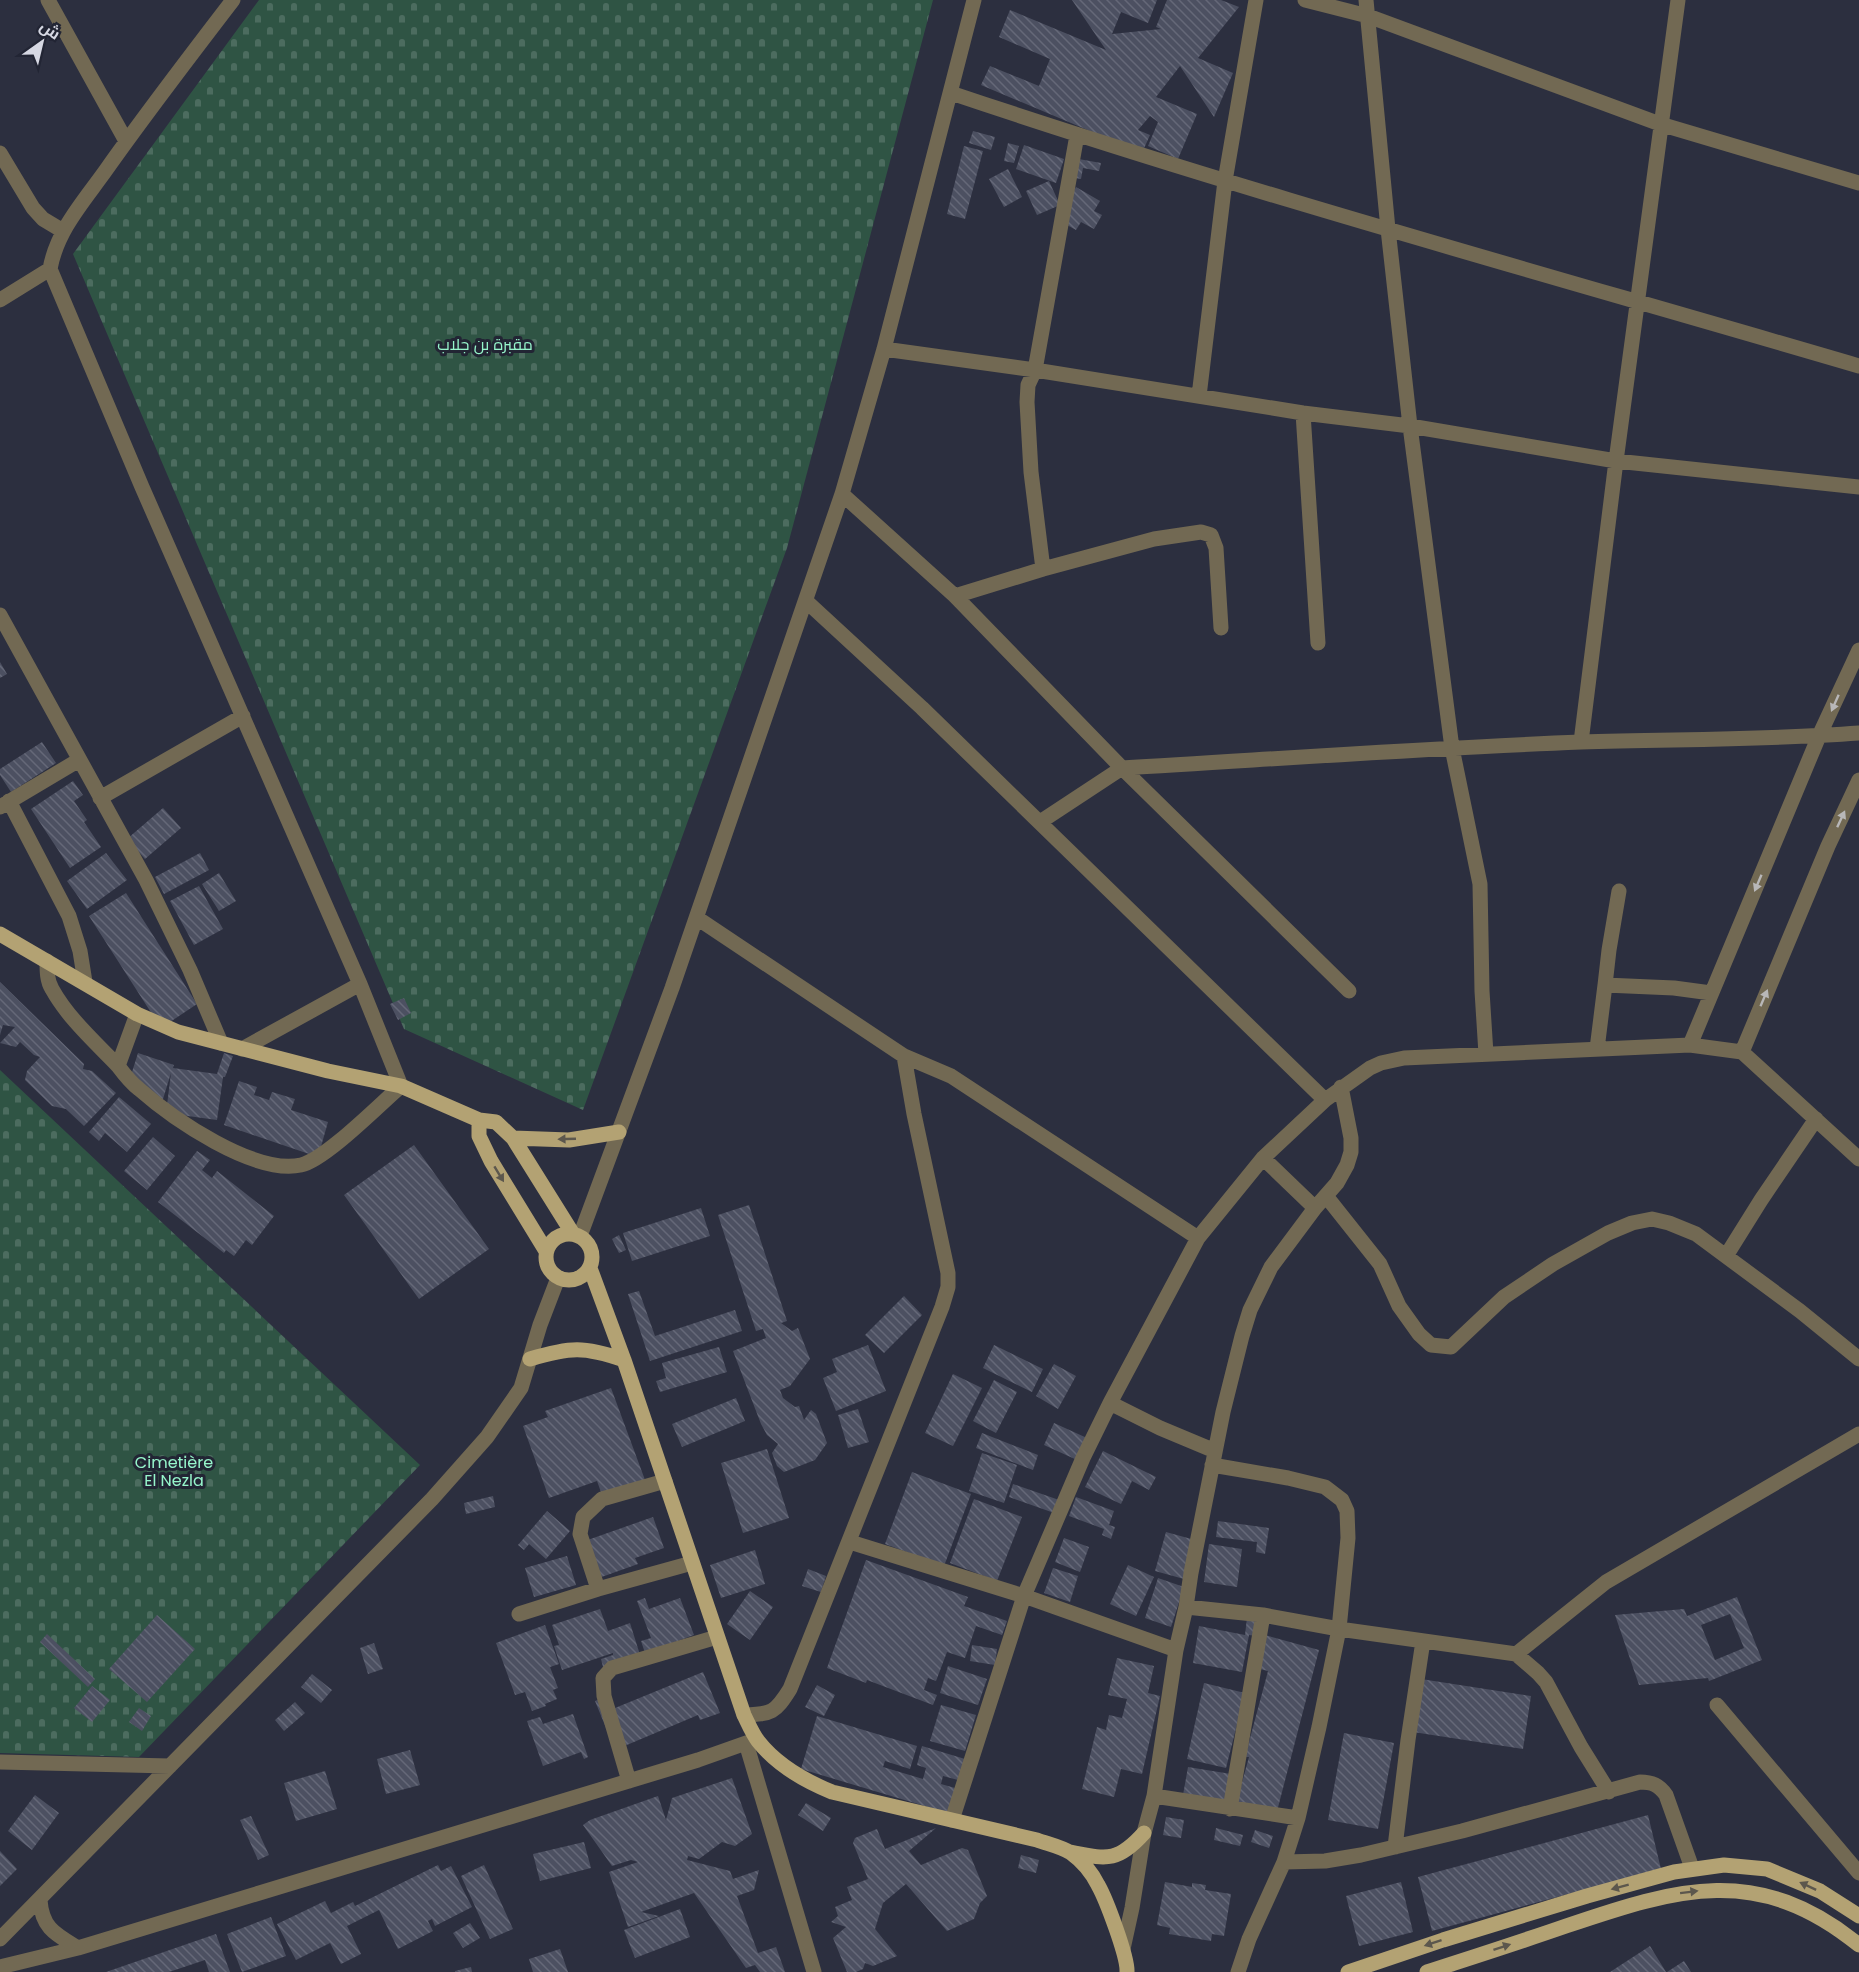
<svg xmlns="http://www.w3.org/2000/svg" width="1859" height="1972" viewBox="0 0 1859 1972" font-family="Poppins,Cairo,sans-serif">
<style>
.cemetery{fill:url(#cemetery-stones)}
.building{fill:url(#building-back-hatch);fill-rule:evenodd}
.lines{fill:none;stroke-linecap:round;stroke-linejoin:round}
.minor{stroke:#726953;stroke-width:15}
.major{stroke:#b3a273;stroke-width:15}
.oneway{fill:#b8b7b8}
.oneway2{fill:#5c574d}
.labels{text-anchor:middle;dominant-baseline:central;stroke-width:6;stroke-linejoin:round;paint-order:stroke}
.park-label{font-size:16px;fill:#96f5cb;stroke:#222534}
</style>
<defs>
<pattern id="cemetery-stones" width="16" height="16" patternUnits="userSpaceOnUse" patternTransform="scale(1.5)"><rect width="16" height="16" fill="#2f5444"/><path d="M2 7V4a2 2 0 0 1 4 0v3zM10 15v-3a2 2 0 0 1 4 0v3z" fill="#4c6c5f"/></pattern>
<pattern id="building-back-hatch" width="6" height="6" patternUnits="userSpaceOnUse" patternTransform="scale(1.5)"><rect width="6" height="6" fill="#4c5061"/><path d="M-1 5l2 2M0 0l6 6M5-1l2 2" fill="none" stroke="#656878"/></pattern>
</defs>
<rect width="100%" height="100%" fill="#2c2f3f"/>
<path class="cemetery" d="M259,0h674l-146,548 -204,562 -179,-81 -331,-775z
M0,1070l420,395 -281,292 -139,-4z"/>
<path class="building" d="M1072,0h85l-9,23 -27,-11 -9,22 49,-5 -5,-2 11,-27h54l18,7 -41,51 35,15 -19,44 -34,-51 -24,31 41,17 -19,45 -30,-13 10,-24 -8,-6 -12,14 12,5 -8,18 -161,-68 9,-19 49,20 11,-27 -51,-22 11,-27 96,40z
M973,131l22,6 -4,13 -22,-7z
M1008,143l11,3 -5,17 -10,-2z
M1024,145l40,14 -8,24 -40,-14z
M964,146l19,5 -18,68 -18,-5z
M1073,158l28,5 -2,8 -16,-3 -2,11 -12,-2z
M1008,169l14,28 -18,10 -15,-28z
M1049,181l11,24 -23,10 -11,-24z
M1076,187l24,14 -6,10 8,4 -8,14 -13,-7 -5,8 -18,-10z
M0,662l7,12 -7,4z
M42,742l14,21 -45,29 -11,-17v-6z
M73,781l10,14 -9,6 13,19 -3,2 17,25 -31,21 -39,-59z
M163,808l18,20 -36,31 -18,-20z
M106,853l21,27 -40,29 -20,-28z
M200,853l9,17 -45,24 -9,-17z
M219,873l17,28 -17,10 -17,-27z
M199,886l24,43 -29,16 -24,-44z
M126,893l71,111 -36,24 -72,-112z
M0,982l84,82 -1,5 9,2 24,22 -32,33 -18,-17 -14,-3 -27,-26 2,-9 13,-14 -6,-2 -14,-13 -4,5 -16,-4 15,-16 -12,-2 -3,10z
M404,998l7,15 -13,7 -8,-16z
M138,1053l36,12 -1,3 44,6 7,-21 9,3 -8,21h-2l-6,43 -51,-7 5,-40 -8,26 -36,-11z
M239,1081l18,6 -3,8 15,5 3,-8 23,7 -4,11 37,12 -10,35 -94,-32z
M119,1097l32,27 -24,28 -22,-19 -6,8 -10,-9z
M153,1137l22,19 -28,34 -23,-19z
M414,1145l75,104 -70,50 -75,-104z
M197,1151l13,9 -8,10 10,8 5,-7 57,45 -22,29 -6,-5 -12,16 -8,-6 -2,3 -66,-51z
M749,1205l38,116 -6,2 11,8 6,-3 12,31 -20,27 -10,4 3,8 12,9 4,-1 5,14 7,-10 5,4 11,29 -12,17 -31,12 -7,-6 -5,-13 6,-9 -11,-9 -6,-11 -28,-73 33,-13 -3,-9 -7,2 -38,-116z
M701,1208l9,28 -78,25 -9,-28z
M619,1235l7,15 -7,3 -7,-14z
M639,1291l16,45 80,-26 7,21 -92,30 -22,-67z
M904,1296l18,19 -38,38 -19,-18z
M868,1345l18,46 -50,20 -13,-33 14,-6 -5,-13z
M994,1345l49,24 -11,23 -49,-24z
M719,1347l8,25 -67,20 -4,-11 10,-3 -4,-15z
M1054,1364l22,12 -18,33 -22,-13z
M953,1374l29,14 -29,58 -28,-13z
M994,1380l23,12 -21,41 -23,-12z
M611,1388l34,92 -43,15 -5,-14 -48,17 -26,-72 25,-9 -3,-6z
M736,1398l9,23 -63,26 -10,-23z
M858,1409l11,33 -21,6 -10,-33z
M1054,1423l33,15 -10,22 -33,-15z
M982,1433l56,22 -5,15 -57,-22z
M767,1449l22,69 -46,15 -22,-70z
M1103,1451l53,26 -7,13 -17,-9 -11,23 -36,-17z
M982,1453l35,12 -13,38 -35,-12z
M912,1472l59,22 -27,72 -59,-22z
M1013,1484l49,17 -5,13 -48,-17z
M493,1496l2,11 -29,7 -2,-11z
M1076,1497l38,14 -5,14 6,2 -4,12 -9,-4 2,-6 -35,-13z
M974,1499l48,18 -25,64 -47,-18z
M547,1511l23,20 -24,28 -17,-15 -5,6 -6,-5z
M653,1517l11,31 -29,10 3,6 -42,15 -14,-37z
M1218,1521l51,7 -4,26 -9,-2 1,-10 -41,-5z
M1166,1532l29,8 -11,39 -29,-8z
M1064,1538l25,9 -9,25 -25,-10z
M1209,1544l33,5 -5,38 -33,-5z
M755,1550l10,34 -44,14 -11,-33z
M567,1556l9,29 -42,12 -9,-29z
M866,1560l102,37 -4,9 43,15 -5,14 -26,-9 -11,32 -18,-6 -11,29 -8,-3 -4,12 13,5 -4,10 -66,-25 -1,3 -39,-15z
M1128,1565l26,12 -18,39 -26,-12z
M1053,1568l25,8 -8,26 -26,-9z
M808,1569l18,7 -5,16 -19,-6z
M1158,1578l26,9 -13,40 -26,-9z
M750,1591l23,16 -23,33 -23,-16z
M1737,1597l25,63 -53,21 -1,-3 -69,7 -24,-70 69,-6 3,7zM1730,1614l14,34 -29,12 -14,-35z
M645,1598l4,11 31,-11 14,37 -49,18 -4,-12 10,-3 -14,-37z
M600,1609l8,22 22,-8 11,35 -37,13 -3,-12 12,-4v-2l-51,17 -8,-24 5,-1 -7,-20z
M1248,1609l11,1 -3,26 -7,-1 -7,37 -49,-9 6,-37 46,9z
M157,1615l38,34 -48,53 -38,-33z
M545,1625l14,39 -9,3 8,21 -5,2 4,9 -12,5 1,2 -14,5 -7,-19 -10,3 -19,-52z
M47,1634l48,45 -7,8 -48,-45z
M1265,1635l54,15 -44,169 -40,-11 14,-51h-4l23,-86 -12,-3z
M374,1643l9,26 -15,5 -8,-26z
M972,1645l25,4 -2,16 -25,-4z
M1117,1658l37,8 -6,27 12,3 -18,78 -21,-5 -7,28 -32,-8 15,-62 9,3 3,-15 13,3 5,-19 -19,-4z
M948,1666l39,13 -9,26 -38,-12z
M703,1672l17,41 -20,7 -2,-5 -83,35 -20,-49 15,-6 5,13z
M312,1674l20,16 -11,13 -20,-16z
M1421,1679l110,17 -8,53 -110,-17z
M1204,1683l41,10 -19,75 -39,-9z
M817,1685l18,10 -11,21 -19,-9z
M92,1686l18,14 -18,22 -18,-14z
M295,1702l10,11 -21,18 -9,-11z
M941,1705l35,10 -11,36 -35,-10z
M139,1708l12,8 -9,15 -13,-9z
M573,1714l15,43 -4,2 -3,-7 -38,14 -16,-45 13,-4 3,7z
M817,1716l100,30 -7,23 -25,-8 -2,6 40,12 3,-11 -9,-3 5,-19 43,13 -7,21 -15,-4 -2,8 14,4 -7,25 -147,-44z
M1344,1733l50,10 -16,86 -50,-9z
M410,1750l10,35 -34,9 -9,-35z
M1188,1767l43,7 -5,28 -43,-7z
M325,1771l12,38 -41,12 -12,-38z
M732,1778l20,56 -17,12 -13,-4 -23,17 -11,-3 -1,4 43,11 3,8 26,-9 -5,20 -17,6 21,57 18,-6 9,25h-25l-5,-7 -9,3 -52,-75 -53,19 18,4 -31,11 -19,-55 29,-10 -7,-2 -19,6 -29,-41 7,-5 68,-24 8,24 6,-22z
M35,1795l24,18 -27,37 -24,-19z
M806,1803l25,15 -8,13 -25,-16z
M1648,1815l13,54 -229,62 -14,-54z
M251,1816l18,39 -11,5 -18,-40z
M1166,1817l18,3 -3,18 -18,-3z
M936,1828l-27,23 12,14 41,-17 6,2 19,46 -7,7 -6,16 -27,12 -41,-47 -23,19 -8,26 22,27 -24,10 -8,-3 -2,6 -7,3h-9l-14,-34 13,-11 -15,-5 7,-6 -3,-9 17,-7 -5,-13 21,-8 -15,-36 2,-5 22,-9 8,20z
M1216,1828l27,7 -3,11 -26,-6z
M1255,1830l18,6 -4,12 -18,-6z
M584,1842l7,26 -51,13 -7,-27z
M0,1851l17,18 -17,17z
M1021,1855l18,5 -3,13 -18,-5z
M438,1865l3,6 10,-5 21,41 -37,19 -3,-7 -4,2 5,10 -35,18 -19,-39 -32,16 14,28 -20,10 -11,-21 -34,17 -19,-36 48,-23 6,12 22,-11 2,4z
M484,1865l29,64 -23,10 -29,-63z
M1165,1882l27,5v-4l14,2 -1,5 26,4 -7,42 -12,-2 -1,7 -42,-7 1,-6 -13,-3z
M1401,1882l12,50 -54,14 -13,-50z
M680,1909l10,28 -55,21 -11,-28z
M271,1917l15,39 -44,16 -15,-38z
M470,1923l10,15 -17,10 -10,-15z
M216,1934l14,38h-21l-4,-12 -36,12h-63z
M1650,1946l16,26h-56z
M560,1949l8,23h-35l-4,-13z
M1684,1961l7,11h-24z
M471,1967l1,5h-17v-1z"/>
<g class="lines">
<path class="minor" d="M48,0l78,141
M1305,0l63,16 292,108 199,59
M1366,0l22,229 22,197 42,322 28,136 2,107 4,63
M951,93c300,101 605,184 908,273
M0,153l33,55 10,11 20,12
M0,300l50,-31
M884,349l151,21 268,43 107,13 206,35 243,26
M1199,396l26,-215 31,-181
M1303,413l15,230
M842,494l113,102 167,172c153,-9 306,-20 459,-26 93,-3 186,-2 278,-9
M1043,569l-12,-97 -4,-70 1,-17 7,-15 42,-235
M955,596l88,-27 111,-30 47,-7 10,3 5,13 5,80
M806,601l116,107 403,392
M0,615l146,265 44,90 31,73
M1581,742l35,-281 62,-461
M100,798l143,-82
M9,801l60,115 11,35 5,31
M0,807l79,-47
M1040,822l82,-54 227,223
M697,918l207,138 10,58 34,159v14l-6,20 -152,382c-15,24 -18,25 -46,26
M47,961c0,10 0,20 5,28 16,29 43,53 66,77
M1605,985l4,-35 10,-59
M137,1014l-19,52c6,8 13,17 21,23 34,30 115,86 162,76 24,-5 79,-61 100,-79l-41,-102 -218,-497 -92,-218c7,-39 34,-68 56,-99 41,-58 84,-114 127,-170
M1690,1045l129,-309 40,-86
M242,1049l118,-65
M1597,1049l8,-64 69,3 37,5
M1742,1052l86,-206 31,-66
M904,1056l47,20 247,162
M1263,1158l52,50
M1326,1196l54,68 19,42 20,28 12,11 20,2 53,-50 49,-33 55,-31 24,-10 20,-4 17,4 27,11 104,77 59,48
M580,1236l92,-248 170,-494 42,-145 90,-349
M1726,1256l35,-56 55,-81
M1110,1403l50,25 55,23
M850,1542l174,54 152,54
M598,1589l-18,-55 3,-17 19,-18 63,-18
M1186,1607l77,8 76,14 9,-91 -1,-27 -5,-11 -17,-13 -37,-9 -76,-13
M519,1614l79,-25 94,-26
M1516,1654l22,19 8,9 35,65 28,45
M1717,1705l142,168
M754,1741l-8,2 68,229
M0,1762l170,4
M629,1781l-25,-85 -1,-18 9,-10 105,-31
M1154,1796l144,22
M1230,1809l33,-194
M952,1820l72,-224 59,-138 27,-55 88,-165 65,-80 62,-58 45,-32 11,-5 23,-5 286,-13 52,7 117,107
M1395,1847l13,-107 15,-99
M1284,1862l41,-1 36,-6 101,-24 178,-49c12,0 19,3 26,13l26,73
M40,1900c2,28 15,34 38,48
M0,1939l432,-440 55,-62 34,-49 19,-63 18,-47
M1123,1949l9,-41 12,-75 10,-37 22,-146 10,-43 5,-34 32,-161 19,-76 8,-26 21,-43 44,-59 22,-25 10,-18 4,-13v-14l-10,-51
M0,1967l78,-19 620,-188 48,-17
M1238,1972l11,-33 35,-77 14,-44 21,-91 20,-98 177,25 90,-72 253,-148"/>
<path class="major" d="M0,934l137,80 41,18 150,39 73,15 78,34 17,2 17,16 60,96
M479,1120v16l12,25 55,90
M513,1138l56,2 50,-8
M546 1257a23 23 0 1 1 46 0a23 23 0 1 1-46 0Z
M590,1268l34,92 120,355c4,8 8,18 14,26 18,23 47,40 74,51l205,48c11,4 25,7 34,13 11,8 21,20 27,32 8,14 30,72 29,87
M530,1359c40,-12 54,-13 94,1
M1069,1852c38,7 48,11 75,-19
M1348,1972l95,-32 144,-44 87,-24 50,-7 43,4 53,22 39,25
M1427,1972c46,-15 93,-30 139,-46 112,-38 192,-63 293,19"/>
</g>
<defs><path id="oneway-solid" d="M-6-.8H1V-3.2L6.5 0L1 3.2V.8H-6Z" transform="scale(1.5)"/></defs>
<g class="oneway">
<use href="#oneway-solid" transform="translate(1835 703) rotate(114)"/>
<use href="#oneway-solid" transform="translate(1841 819) rotate(-65)"/>
<use href="#oneway-solid" transform="translate(1758 883) rotate(113)"/>
<use href="#oneway-solid" transform="translate(1764 998) rotate(-67)"/>
</g>
<g class="oneway2">
<use href="#oneway-solid" transform="translate(567 1139) rotate(178)"/>
<use href="#oneway-solid" transform="translate(499 1174) rotate(59)"/>
<use href="#oneway-solid" transform="translate(1808 1886) rotate(-155)"/>
<use href="#oneway-solid" transform="translate(1620 1887) rotate(165)"/>
<use href="#oneway-solid" transform="translate(1689 1892) rotate(-7)"/>
<use href="#oneway-solid" transform="translate(1433 1943) rotate(162)"/>
<use href="#oneway-solid" transform="translate(1502 1947) rotate(-18)"/>
</g>
<g class="labels">
<g class="park-label">
<text x="485" y="344">مقبرة بن جلاب</text>
<text x="174" y="1462">Cimetière<tspan x="174" dy="18">El Nezla</tspan></text>
</g>
</g>
<g transform="translate(42 42) rotate(34)" stroke="#222534" stroke-width="4.5" paint-order="stroke">
<path d="M0-4.5L10 22L0 15L-10 22Z" fill="#d6d8e3"/>
<text y="-9" font-size="16" font-weight="bold" text-anchor="middle" fill="#d6d8e3">ش</text>
</g>
</svg>
